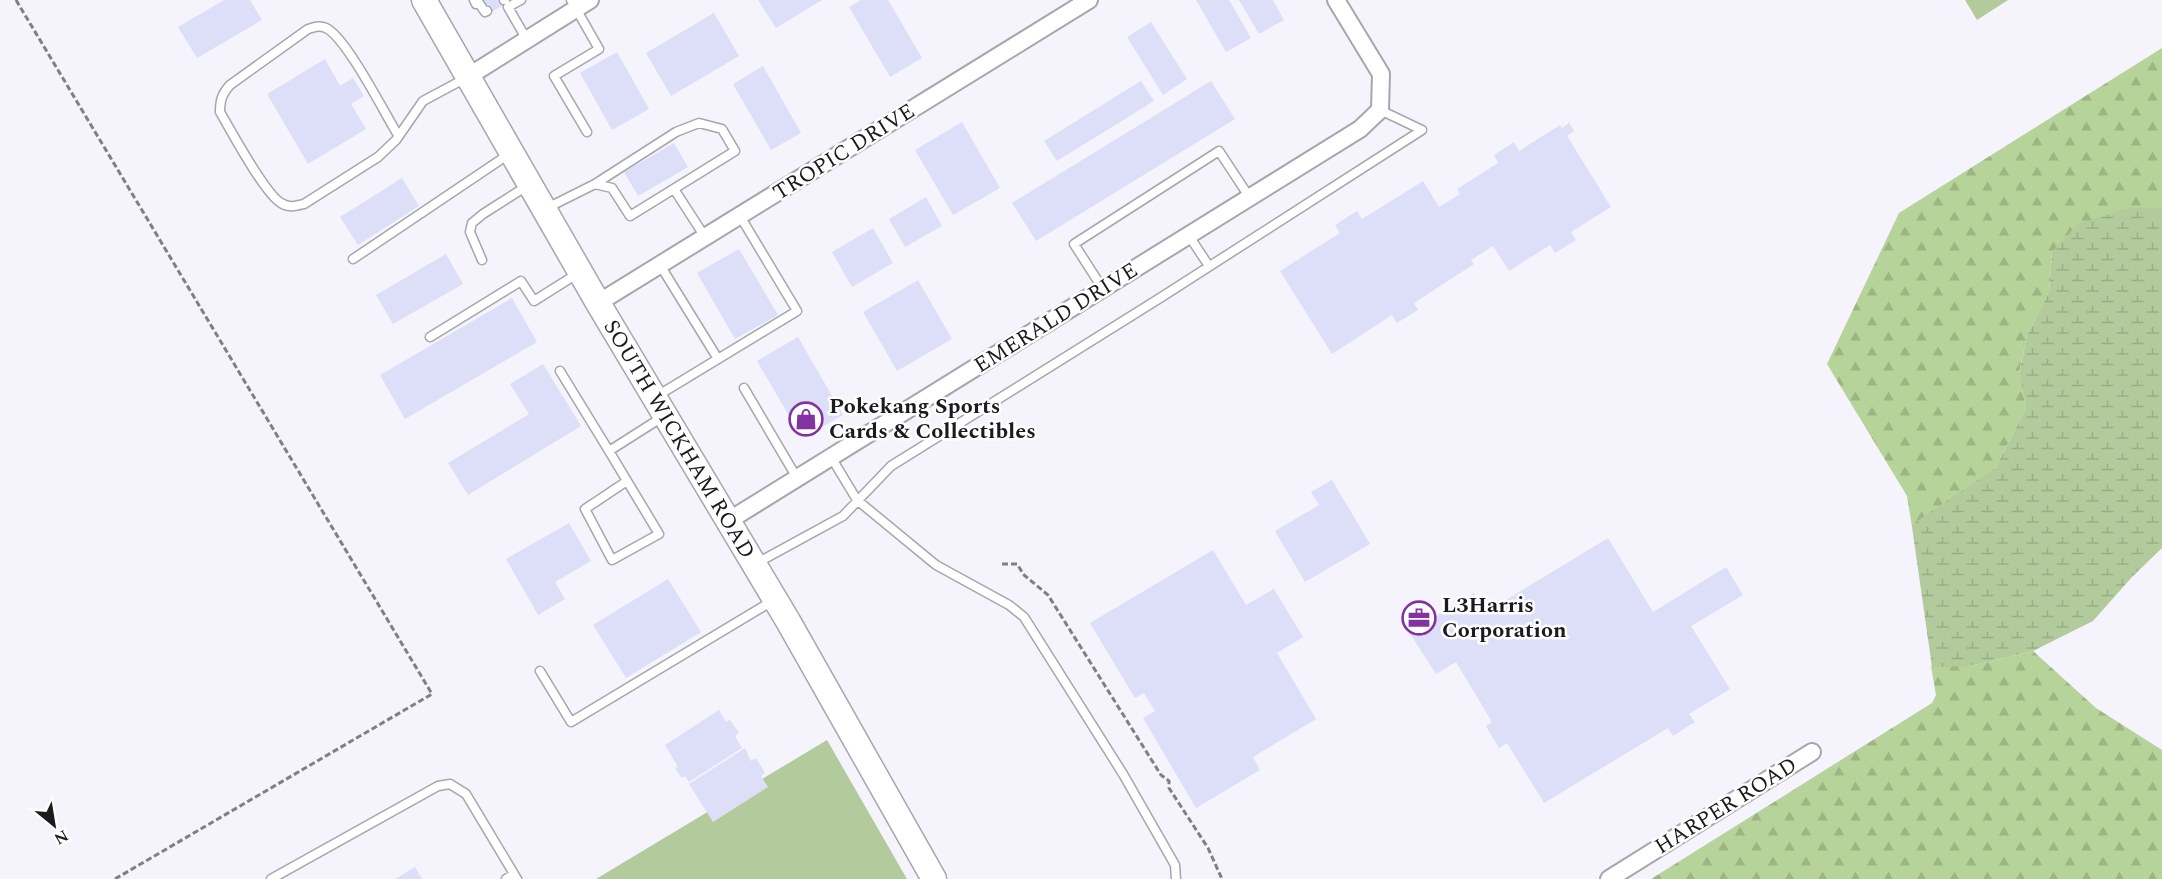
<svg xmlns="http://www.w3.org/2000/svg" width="2162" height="879" viewBox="0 0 2162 879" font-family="Spectral,serif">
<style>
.grass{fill:#b3cb9c}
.forest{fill:url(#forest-firs)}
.wetland{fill:url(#wetland-marsh)}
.building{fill:#dddef7}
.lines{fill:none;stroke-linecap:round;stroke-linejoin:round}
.service-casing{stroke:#a6a6ad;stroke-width:11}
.minor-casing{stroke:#a6a6ad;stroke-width:20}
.secondary-casing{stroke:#a6a6ad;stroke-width:27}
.path{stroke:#7f7f84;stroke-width:3;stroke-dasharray:6 3;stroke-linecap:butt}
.service{stroke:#fff;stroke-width:8}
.minor{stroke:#fff;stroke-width:16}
.secondary{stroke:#fff;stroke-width:24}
.labels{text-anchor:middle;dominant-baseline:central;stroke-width:5;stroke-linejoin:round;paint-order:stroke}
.street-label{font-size:22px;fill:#1b1b1e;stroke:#fff}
.poi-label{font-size:22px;font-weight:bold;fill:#1b1b1e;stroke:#fff;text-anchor:start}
</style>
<defs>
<pattern id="forest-firs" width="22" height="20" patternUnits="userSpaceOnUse" patternTransform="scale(1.5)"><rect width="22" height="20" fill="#b6d399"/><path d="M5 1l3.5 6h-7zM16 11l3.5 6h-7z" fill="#9cb583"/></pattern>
<pattern id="wetland-marsh" width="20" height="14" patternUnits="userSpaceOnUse" patternTransform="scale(1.5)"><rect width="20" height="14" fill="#b3cb9c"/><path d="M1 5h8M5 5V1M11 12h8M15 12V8" fill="none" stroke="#99ae86"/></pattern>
</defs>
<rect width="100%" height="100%" fill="#f5f4fc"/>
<path class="grass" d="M1965,0h43l-31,20z
M827,740l80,139h-311z"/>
<path class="forest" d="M2162,48v160h-33l-77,44 -3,40 -22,43 -8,38 7,35 -30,59 -82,57 -2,3 -5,-31 -80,-132 72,-151z
M2033,651l63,57 66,42v129h-511l281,-176 4,-8 -5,-29h39z"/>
<path class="wetland" d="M2129,208h33v340l-30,29 -39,44 -60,30 -63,15 -38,1 -20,-140 1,-3 83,-57 30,-59 -7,-34 8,-39 22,-43 3,-40 26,-28z"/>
<path class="building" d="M224,0h26l12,20 -65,38 -19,-31z
M480,0h23l3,4 -18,10z
M758,0h64l-46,28z
M861,0h27l34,58 -32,19 -41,-70z
M1196,0h33l22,38 -25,14z
M1239,0h34l11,20 -25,14z
M714,13l25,43 -68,40 -25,-43z
M1151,22l36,57 -24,16 -36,-58z
M617,52l32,57 -37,21 -32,-57z
M325,59l15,27 13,-8 11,18 -13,8 15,25 -58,35 -41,-70z
M763,66l38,67 -30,17 -38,-66z
M1141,81l13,20 -97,60 -13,-20z
M1211,81l24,38 -199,122 -24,-38z
M962,122l38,66 -47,27 -38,-65z
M1569,123l5,8 -7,5 44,71 -40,25 5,8 -21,13 -5,-8 -41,26 -16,-25 -22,14 3,4 -60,39 4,7 -21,13 -5,-8 -60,39 -52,-83 60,-38 -5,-8 22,-14 5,8 61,-38 16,26 21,-13 -3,-5 41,-26 -4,-8 20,-13 5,9 41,-26 2,3z
M674,143l14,24 -50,29 -14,-24z
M402,178l17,28 -61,39 -18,-28z
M926,197l16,29 -37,21 -16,-28z
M873,228l20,35 -41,24 -20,-35z
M739,249l39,66 -43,24 -38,-66z
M446,254l17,30 -70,40 -17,-29z
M918,280l34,59 -55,32 -34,-59z
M512,298l25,44 -132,77 -25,-44z
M798,337l45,78 -41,23 -45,-77z
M543,364l38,62 -113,69 -20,-32 81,-49 -19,-30z
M1332,480l38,64 -65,38 -30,-51 44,-26 -8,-13z
M569,523l22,38 -36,21 10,17 -27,16 -32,-56z
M1608,538l45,74 73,-45 17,28 -52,31 39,63 -41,25 6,8 -22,14 -5,-8 -124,75 -37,-60 -8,5 -13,-22 6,-4 -36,-60 -20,12 -27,-42 65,-39 12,19z
M1213,550l33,55 28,-16 29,48 -26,16 39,66 -63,38 7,13 -64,38 -53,-90 12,-7 -11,-18 -9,5 -45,-75z
M668,579l33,53 -75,46 -33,-53z
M719,710l7,12 4,-2 9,13 -4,3 7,12 -53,34 -4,-6 -3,2 -7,-10 3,-1 -13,-22z
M745,748l6,13 5,-3 9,15 -4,3 7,11 -55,35 -24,-38z
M415,867l7,12h-27z"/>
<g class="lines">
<defs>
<path id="service" d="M474,0l2,4 3,-1 6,9 2,-1
M504,0h1
M521,0l-13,7 19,33
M571,0l28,49 -45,27 33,56
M398,135c-13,-21 -52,-98 -72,-107 -7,-3 -11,-1 -18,1l-78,56c-8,9 -10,15 -10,27 11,19 45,82 61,91 8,5 15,3 23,1l74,-47 18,-17 27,-39 43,-23
M674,189l31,48
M545,209l50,-25 17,4 18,28 105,-65 -13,-22 -23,-6 -23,9 -81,52
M1189,236l20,30
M353,259l156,-105
M482,260l-12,-28 2,-9 11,-9 44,-28
M660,265l58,94
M1103,289l-29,-45 145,-93 31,47
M430,337l91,-56 13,20 46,-29
M560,371l49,80
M744,388l53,90
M657,396l140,-85 -57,-95
M831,457l26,43 79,65 73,40 15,12 99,157 52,91 1,14
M627,481l-42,28 27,51 47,-26 -50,-83 55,-35
M757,563l86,-47 48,-50 269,-168 262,-168 -42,-20
M540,671l31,51 203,-122
M271,879l167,-93 12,-2 16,10 51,85
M506,879l8,-5"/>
<path id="minor" d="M469,76l121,-76
M598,303l491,-303
M728,521l632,-392 20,-19 1,-36 -45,-74
M1609,879l203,-127"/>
<g id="secondary">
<path id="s1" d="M424,0l174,303 190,318 146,258"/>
</g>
</defs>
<use href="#service" class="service-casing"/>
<use href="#minor" class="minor-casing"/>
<use href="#secondary" class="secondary-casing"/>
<path class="path" d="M16,0l416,694 -317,185
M1002,564h15l7,11 24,20 113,180 8,6v7l39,60 14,31"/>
<use href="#service" class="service"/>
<use href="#minor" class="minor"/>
<use href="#secondary" class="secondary"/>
</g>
<defs>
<symbol id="shop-ring" viewBox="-11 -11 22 22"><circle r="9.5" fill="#fff" stroke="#8332a1" stroke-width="1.5"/><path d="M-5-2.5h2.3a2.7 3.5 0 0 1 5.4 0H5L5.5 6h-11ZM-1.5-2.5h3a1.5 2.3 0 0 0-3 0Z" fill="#8332a1"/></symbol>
<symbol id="office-ring" viewBox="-11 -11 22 22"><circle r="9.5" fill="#fff" stroke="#8332a1" stroke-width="1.5"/><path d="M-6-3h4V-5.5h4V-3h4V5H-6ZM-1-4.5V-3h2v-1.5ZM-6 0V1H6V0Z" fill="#8332a1"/></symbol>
</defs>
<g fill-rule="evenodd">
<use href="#shop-ring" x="787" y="400" width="38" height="38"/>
<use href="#office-ring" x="1400" y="599" width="38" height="38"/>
</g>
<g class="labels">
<g class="street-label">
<text transform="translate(844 152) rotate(-32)">TROPIC DRIVE</text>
<text transform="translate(1056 318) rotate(-32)">EMERALD DRIVE</text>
<text stroke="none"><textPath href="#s1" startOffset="508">SOUTH WICKHAM ROAD</textPath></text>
<text transform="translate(1726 806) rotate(-32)">HARPER ROAD</text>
</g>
<g class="poi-label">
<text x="829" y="406">Pokekang Sports<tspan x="829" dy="25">Cards &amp; Collectibles</tspan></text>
<text x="1442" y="605">L3Harris<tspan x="1442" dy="25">Corporation</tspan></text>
</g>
</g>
<g transform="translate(54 825) rotate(150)" stroke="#ffffff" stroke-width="4.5" paint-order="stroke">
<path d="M0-4.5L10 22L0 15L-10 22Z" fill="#1b1b1e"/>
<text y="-9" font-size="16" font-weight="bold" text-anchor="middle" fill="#1b1b1e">N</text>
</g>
</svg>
